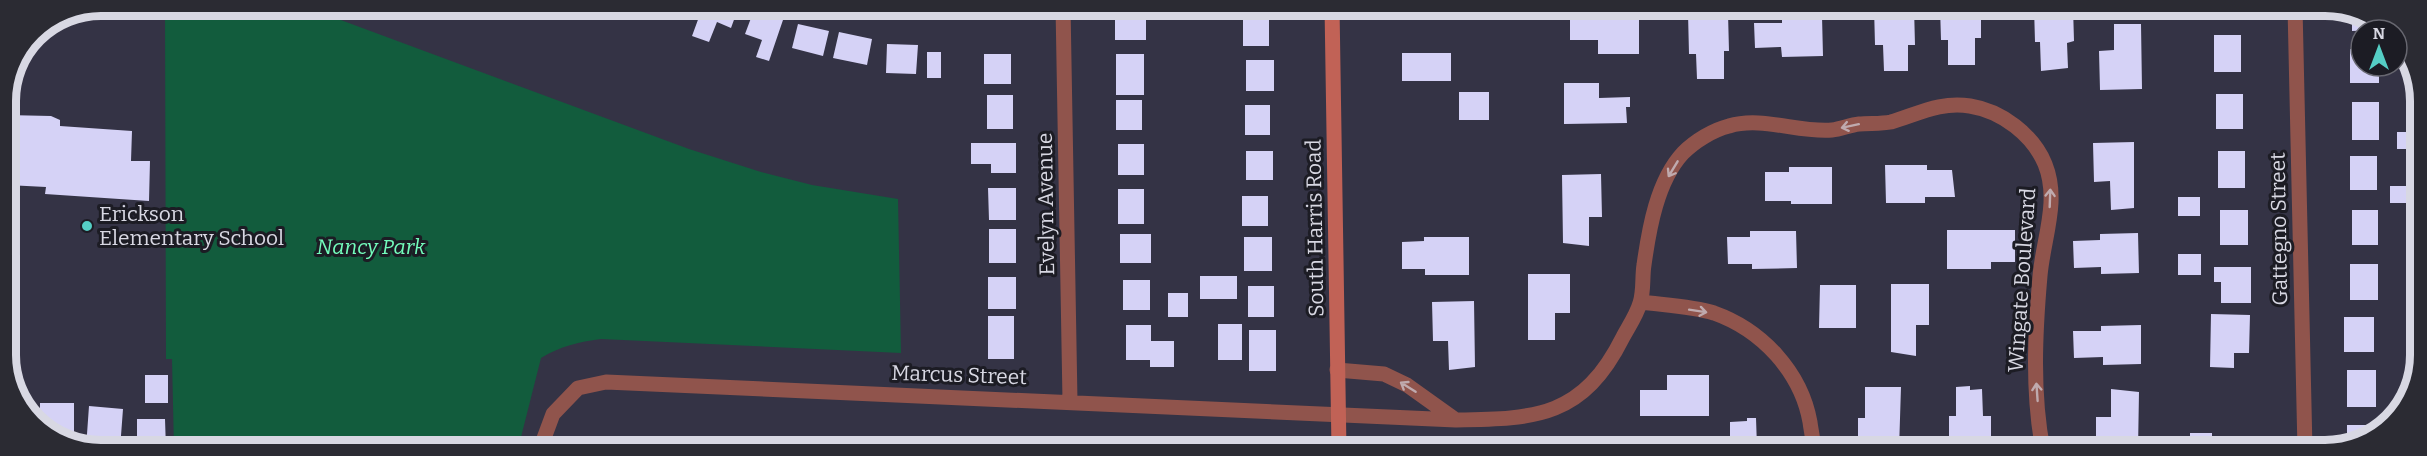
<svg xmlns="http://www.w3.org/2000/svg" width="2427" height="456" viewBox="0 0 2427 456" font-family="Bitter,serif">
<style>
.green{fill:#125c3d}
.building{fill:#d5d2f6}
.lines{fill:none;stroke-linecap:round;stroke-linejoin:round}
.minor{stroke:#90544c;stroke-width:15}
.secondary{stroke:#c16256;stroke-width:15}
.oneway{stroke:#bfaaae}
.poi-dot{fill:#55cec5;stroke:#1c1c24;stroke-width:2}
.labels{text-anchor:middle;dominant-baseline:central;stroke-width:6;stroke-linejoin:round;paint-order:stroke}
.street-label{font-size:21px;fill:#d8d8e3;stroke:#1c1c24}
.poi-label{font-size:21px;fill:#d8d8e3;stroke:#1c1c24;text-anchor:start}
.park-label{font-size:21px;font-style:italic;fill:#73fdbc;stroke:#1c1c24}
.rim{fill:none;stroke:#d8d8e3;stroke-width:8}
</style>
<rect width="100%" height="100%" fill="#343345"/>
<path class="green" d="M165,6h138l386,143 72,23 51,13 86,14 3,154 -300,-14c-23,3 -40,7 -60,19l-23,91h-344l-2,-90h-6z"/>
<path class="building" d="M664,6h28l-5,10z
M703,6h36l-8,22 -14,-6 -8,20 -17,-6z
M1874,7h40l1,38h-7v26h-24l-1,-26h-8z
M1940,7h41v31h-6v27h-27v-25h-7z
M2034,7h39l1,34 -7,2 1,25 -27,3 -1,-29h-5z
M2200,7h40v5h-40z
M754,10l29,10 -14,41 -13,-4 6,-17 -17,-6z
M1115,10h31v30h-31z
M1688,13h40l1,38h-5v28h-27l-1,-25h-7z
M2352,13l25,13v4l-25,1z
M1570,14h69v40h-41v-14h-28z
M1243,15h26v31h-26z
M1782,16h40l1,40 -41,1 -1,-10 -26,1 -1,-25h28z
M798,24l31,7 -6,25 -31,-8z
M2114,24h27l1,65 -42,1 -1,-39 15,-1z
M839,32l33,7 -5,26 -34,-7z
M2214,35h27v37h-27z
M887,44l31,1 -2,29 -30,-1z
M2350,49h11v17h18v17h-29z
M927,52h14v26h-14z
M1402,53h49v28h-49z
M984,54h27v30h-27z
M1116,54h28v41h-28z
M1246,60h28v31h-28z
M1564,83h35v15l31,-1v10h-4l1,16 -63,1z
M1459,92h30v28h-30z
M2216,94h27v35h-27z
M987,95h26v34h-26z
M1116,100h26v30h-26z
M2352,102h27v38h-27z
M1245,105h25v30h-25z
M6,115l45,1 9,4v6l72,5 -1,30h19l-1,40 -104,-7 1,-7 -39,-2z
M2397,132h20v17h-20z
M2134,142v66l-23,2 -1,-29 -16,1 -1,-39z
M971,143h45v30h-25v-9h-20z
M1118,144h26v31h-26z
M1246,151h27v29h-27z
M2218,151h27v37h-27z
M2350,156h27v34h-27z
M1885,165h42v5h25l3,27h-30v6h-39z
M1789,167h43v37h-41v-3h-26v-29h24z
M1601,174l1,43h-13v29l-26,-3 -1,-68z
M2390,186h17v17h-17z
M988,188h28v32h-27z
M1118,189h26v35h-26z
M1242,196h26v30h-26z
M2178,197h22v19h-22z
M2220,210h28v35h-28z
M2352,210h26v35h-26z
M989,229h27v34h-27z
M1947,230h68v32h-24v7h-44z
M1750,231h46l1,37 -45,1v-5h-24l-1,-27h23z
M2138,233l1,40 -38,1v-7l-27,1 -1,-27 27,-1v-6z
M1120,234h31v29h-31z
M1244,237h28v34h-28z
M1424,237h45v38h-44v-6h-23v-27l22,-1z
M2178,254h23v21h-23z
M2350,264h28v36h-28z
M2214,267h37v36h-30v-21h-7z
M1528,274h42v39h-15v27h-27z
M1200,276h37v23h-37z
M988,277h28v32h-28z
M1123,280h27v30h-27z
M1891,284h38v41h-13v31l-25,-4z
M1820,285h36v43h-37z
M1248,286h26v31h-26z
M1168,293h20v24h-20z
M1474,301l1,66 -26,3 -1,-29h-15l-1,-39z
M2211,314l39,1 -1,38h-15v15l-24,-1z
M988,316h26v43h-26z
M2344,317h30v35h-30z
M1218,324h24v36h-24z
M1126,325h25v16h23v26h-24v-7h-24z
M2141,325v39l-38,1v-8l-29,1 -1,-27h28v-5z
M1249,330h27v41h-27z
M2347,370h29v37h-29z
M145,375h23v28h-23z
M1667,375h42v41h-69v-26h27z
M1970,386v4l12,-1 1,27h8v34h-42v-34h7v-29z
M1865,387h36l-2,63h-41v-32h7z
M2111,389l28,3 -1,58h-42v-33h15z
M40,403h34v31h-18l-16,-7z
M89,406l34,3 -3,40 -34,-1z
M1747,418h9l1,29 15,-1v4h-42v-28l17,-1z
M137,419h28l1,30h-29z
M2347,425h28v7l-28,11z
M2190,433h22v17h-22z
M591,437h37v12h-37z
M647,439h32v10h-32z
M748,441h37v8h-37z
M694,444h38v5h-38z"/>
<g class="lines">
<path class="minor" d="M1063,6l7,395
M2295,7l10,443
M1641,302c23,3 51,4 73,11 48,17 87,59 96,109 1,9 4,19 3,28
M1337,370l47,4 23,11 49,35
M540,449l13,-35 25,-26 28,-6 850,38c81,-1 127,-3 167,-83 6,-11 14,-23 17,-34 4,-12 2,-26 4,-38 5,-36 13,-84 39,-112 12,-12 30,-23 46,-27 33,-10 70,7 103,4 9,-1 18,-5 27,-6 10,-1 22,0 32,-2 27,-8 50,-21 79,-16 32,5 63,29 75,58 15,37 -2,75 -5,112 -5,57 -8,117 3,174"/>
<path class="secondary" d="M1332,6l7,444"/>
</g>
<defs><path id="oneway-shaft" d="M-6 0H5M1.5-3L5.5 0L1.5 3" fill="none" stroke-width="1.6" stroke-linecap="round" stroke-linejoin="round" transform="scale(1.5)"/></defs>
<g class="oneway">
<use href="#oneway-shaft" transform="translate(1850 126) rotate(168)"/>
<use href="#oneway-shaft" transform="translate(1673 169) rotate(121)"/>
<use href="#oneway-shaft" transform="translate(2050 198) rotate(-88)"/>
<use href="#oneway-shaft" transform="translate(1698 311) rotate(9)"/>
<use href="#oneway-shaft" transform="translate(1408 387) rotate(-148)"/>
<use href="#oneway-shaft" transform="translate(2037 392) rotate(-94)"/>
</g>
<circle class="poi-dot" cx="87" cy="226" r="6"/>
<g class="labels">
<g class="street-label">
<text transform="translate(1046 204) rotate(-91)">Evelyn Avenue</text>
<text transform="translate(1315 228) rotate(-91)">South Harris Road</text>
<text transform="translate(2279 229) rotate(-91)">Gattegno Street</text>
<text transform="translate(2022 280) rotate(-86)">Wingate Boulevard</text>
<text transform="translate(959 375) rotate(2)">Marcus Street</text>
</g>
<g class="poi-label">
<text x="99" y="214">Erickson<tspan x="99" dy="24">Elementary School</tspan></text>
</g>
<g class="park-label">
<text x="371" y="247">Nancy Park</text>
</g>
</g>
<path d="M0 0H2427V456H0ZM101 16H2325A85 85 0 0 1 2410 101V355A85 85 0 0 1 2325 440H101A85 85 0 0 1 16 355V101A85 85 0 0 1 101 16Z" fill="#2b2b33" fill-rule="evenodd"/>
<path class="rim" d="M101 16H2325A85 85 0 0 1 2410 101V355A85 85 0 0 1 2325 440H101A85 85 0 0 1 16 355V101A85 85 0 0 1 101 16Z"/>
<g transform="translate(2379 48)"><circle r="28" fill="#1c1c24" stroke="#676770" stroke-width="1.5"/>
<path d="M0-4.5L10 22L0 15L-10 22Z" fill="#55cec5"/>
<text y="-9" font-size="16" font-weight="bold" text-anchor="middle" fill="#d8d8e3">N</text>
</g>
</svg>
